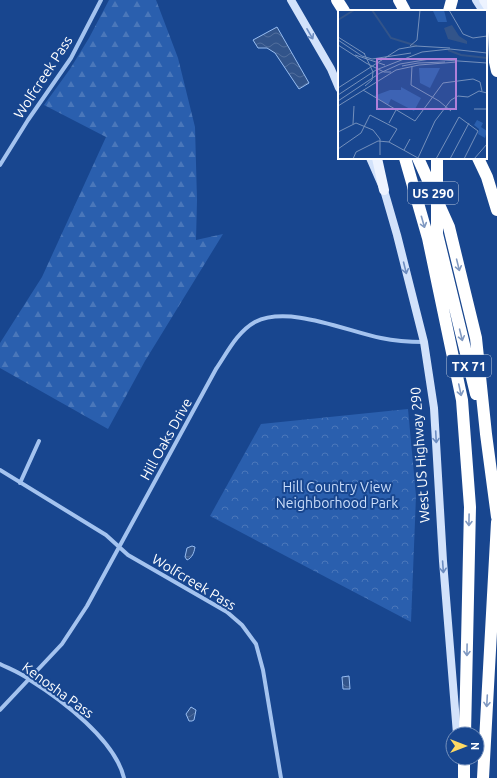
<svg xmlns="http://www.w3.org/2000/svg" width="497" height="778" viewBox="0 0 497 778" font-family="Ubuntu,sans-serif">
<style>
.forest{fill:url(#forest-firs)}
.park{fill:url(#park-crowns)}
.water{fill:url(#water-waves);stroke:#97bdf2}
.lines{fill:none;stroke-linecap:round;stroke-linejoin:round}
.minor{stroke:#a4c3ef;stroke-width:4}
.secondary{stroke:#d2e2fb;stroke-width:8}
.primary{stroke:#edf3ff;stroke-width:10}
.motorway{stroke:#fff;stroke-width:12}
.oneway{stroke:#6c8cc0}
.oneway2{stroke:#8099c1}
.labels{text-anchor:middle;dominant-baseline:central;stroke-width:4;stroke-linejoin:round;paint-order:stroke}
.shield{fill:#18468f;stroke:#bac8dd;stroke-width:1}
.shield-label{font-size:13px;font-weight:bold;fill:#fff}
.street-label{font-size:14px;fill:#fff;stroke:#18468f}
.park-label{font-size:14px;fill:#cbdefb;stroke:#18468f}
.inset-river{fill:none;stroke:#32548a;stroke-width:2}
.inset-road{fill:none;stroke:#7490bc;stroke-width:1}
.view{fill:#b080d9;fill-opacity:0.15;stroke:#b080d9;stroke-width:2}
.inset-edge{fill:none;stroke:#fff;stroke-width:2}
</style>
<defs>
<pattern id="forest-firs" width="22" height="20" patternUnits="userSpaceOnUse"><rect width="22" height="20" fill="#2a5fae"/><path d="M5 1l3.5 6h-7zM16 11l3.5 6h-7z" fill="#4a77ba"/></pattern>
<pattern id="park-crowns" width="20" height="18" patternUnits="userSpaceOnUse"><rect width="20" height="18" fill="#2a5fae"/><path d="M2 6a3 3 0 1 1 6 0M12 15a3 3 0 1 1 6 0" fill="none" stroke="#4a77ba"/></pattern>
<pattern id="water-waves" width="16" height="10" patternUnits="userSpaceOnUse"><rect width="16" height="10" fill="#32548a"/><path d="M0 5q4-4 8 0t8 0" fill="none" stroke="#516e9c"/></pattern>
</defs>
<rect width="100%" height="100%" fill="#18468f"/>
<path class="forest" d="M109,0h47l22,58 17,69 2,73 -1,40 27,-6 -78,127 -37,68 -108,-61v-25l42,-66 64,-140 -62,-32 26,-36 19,-31z"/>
<path class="park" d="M408,409l8,87 -5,126 -201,-106 51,-92z"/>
<path class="water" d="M277,27l32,56 -10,6 -24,-36 -8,-5h-9l-5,-8z
M192,546l3,1c-1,6 -3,11 -8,13l-2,-3 2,-9z
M349,676l1,13h-7l-1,-12z
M191,707l5,3 -2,10 -2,1h-3l-3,-7z"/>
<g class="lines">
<path class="minor" d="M0,165l28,-45 43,-62 30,-58
M0,470l106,65 22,20 99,57 15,13 14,19 7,26 18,108
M20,483l19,-42
M0,664c10,5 21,9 30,16 32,20 85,60 94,98
M0,710l62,-66 25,-38 129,-237c11,-16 21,-37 39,-47 34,-17 91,9 126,16 14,3 28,4 43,4"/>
<path class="secondary" d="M291,0l40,69 8,19
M476,0l7,11
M370,158l14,32 13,45 27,107 10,66 9,153 14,173"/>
<path class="primary" d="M484,0l11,17
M377,158l7,32"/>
<path class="motorway" d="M337,0l7,11
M399,0l6,11
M493,0l2,62 2,9
M449,11l3,-11
M405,158l23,80 34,162 8,107 -5,227
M418,158l31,69 27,111 10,96 11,83
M437,158v76l39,160
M478,158l9,19 10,33
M464,778v-20
M483,778l14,-256"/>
</g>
<defs><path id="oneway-shaft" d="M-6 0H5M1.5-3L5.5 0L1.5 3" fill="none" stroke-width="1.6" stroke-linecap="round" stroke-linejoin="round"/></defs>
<g class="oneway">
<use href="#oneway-shaft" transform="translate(310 34) rotate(60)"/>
<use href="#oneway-shaft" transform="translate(405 268) rotate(76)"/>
<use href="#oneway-shaft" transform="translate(436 437) rotate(87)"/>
<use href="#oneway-shaft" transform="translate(443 567) rotate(86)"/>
</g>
<g class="oneway2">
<use href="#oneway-shaft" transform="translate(423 222) rotate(74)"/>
<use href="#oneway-shaft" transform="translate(458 265) rotate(76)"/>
<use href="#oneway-shaft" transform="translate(461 335) rotate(76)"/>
<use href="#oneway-shaft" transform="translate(460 390) rotate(78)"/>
<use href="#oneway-shaft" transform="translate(469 520) rotate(91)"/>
<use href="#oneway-shaft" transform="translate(467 650) rotate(91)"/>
<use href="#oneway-shaft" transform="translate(487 701) rotate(93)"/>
</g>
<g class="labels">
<g class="shield">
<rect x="408" y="182" width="50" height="22" rx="3"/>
<rect x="447" y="355" width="44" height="22" rx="3"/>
</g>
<g class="shield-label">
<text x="433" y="193">US 290</text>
<text x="469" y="366">TX 71</text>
</g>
<g class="street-label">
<text transform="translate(43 77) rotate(-57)">Wolfcreek Pass</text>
<text transform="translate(166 439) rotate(-61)">Hill Oaks Drive</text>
<text transform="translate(420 455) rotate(-94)">West US Highway 290</text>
<text transform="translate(194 582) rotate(31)">Wolfcreek Pass</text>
<text transform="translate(58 690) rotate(36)">Kenosha Pass</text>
</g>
<g class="park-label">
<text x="337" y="487">Hill Country View<tspan x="337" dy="16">Neighborhood Park</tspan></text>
</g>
</g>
<g transform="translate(338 10)">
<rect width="149" height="149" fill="#18468f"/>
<path d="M63,77l20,11 -7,13 -23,-12 -3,6 -14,-9 16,-6h11z" fill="#2a5fae"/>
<path d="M106,0l3,12h-9l-5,-11z" fill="#2a5fae"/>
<path d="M81,58h21l-10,20 -10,-5zM139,110l6,3 -2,4 6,4 -2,7 -7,-4 1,-5 -5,-4z" fill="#2a5fae"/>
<path d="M114,15l7,11 8,5v3l-19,-5 -4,-11z" fill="#32548a"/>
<path class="inset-river" d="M34,0l19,28 26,8M0,10l16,-10M110,40l13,5 26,3"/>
<path class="inset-road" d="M111,0l14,24 10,4 14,-2M0,27l27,17M0,30l24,16 10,3 39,-6M0,35l28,18 18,9h7M72,36l7,-6 3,-30M26,43l9,19 -1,8 -7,6M17,45l30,10M64,56l16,-3 27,-1M74,56l-1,19 28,16 12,10M0,78l61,-39 17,-3 34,2M25,80l52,31 28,-38 30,-4 7,3 2,9M0,85l38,-25 46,-18 28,-3 37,4M0,91l42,-28 20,-9 30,-5 57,4M0,96l58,-36 23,-5 38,-3M136,99h13M51,113l7,-13M15,114l1,-18M0,122l18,-9 17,7 7,9v16M0,139l23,-16 9,-18 27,14 -8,13M66,140l6,-11M80,148l17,-37 16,-21 7,-4 10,1 11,-6 8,2M15,149l3,-7 22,-11 11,1 29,16M98,149l23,-42 19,14 -14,28M112,149l19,-36M136,149l13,-15"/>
<path class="view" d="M39,49h79v50h-79z"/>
<rect width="149" height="149" class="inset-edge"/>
</g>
<g transform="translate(465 746) rotate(90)"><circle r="19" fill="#18468f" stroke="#7490bc"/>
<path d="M0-3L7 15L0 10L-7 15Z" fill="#ffda63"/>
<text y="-6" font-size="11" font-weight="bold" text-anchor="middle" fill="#ffffff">N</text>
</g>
</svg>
